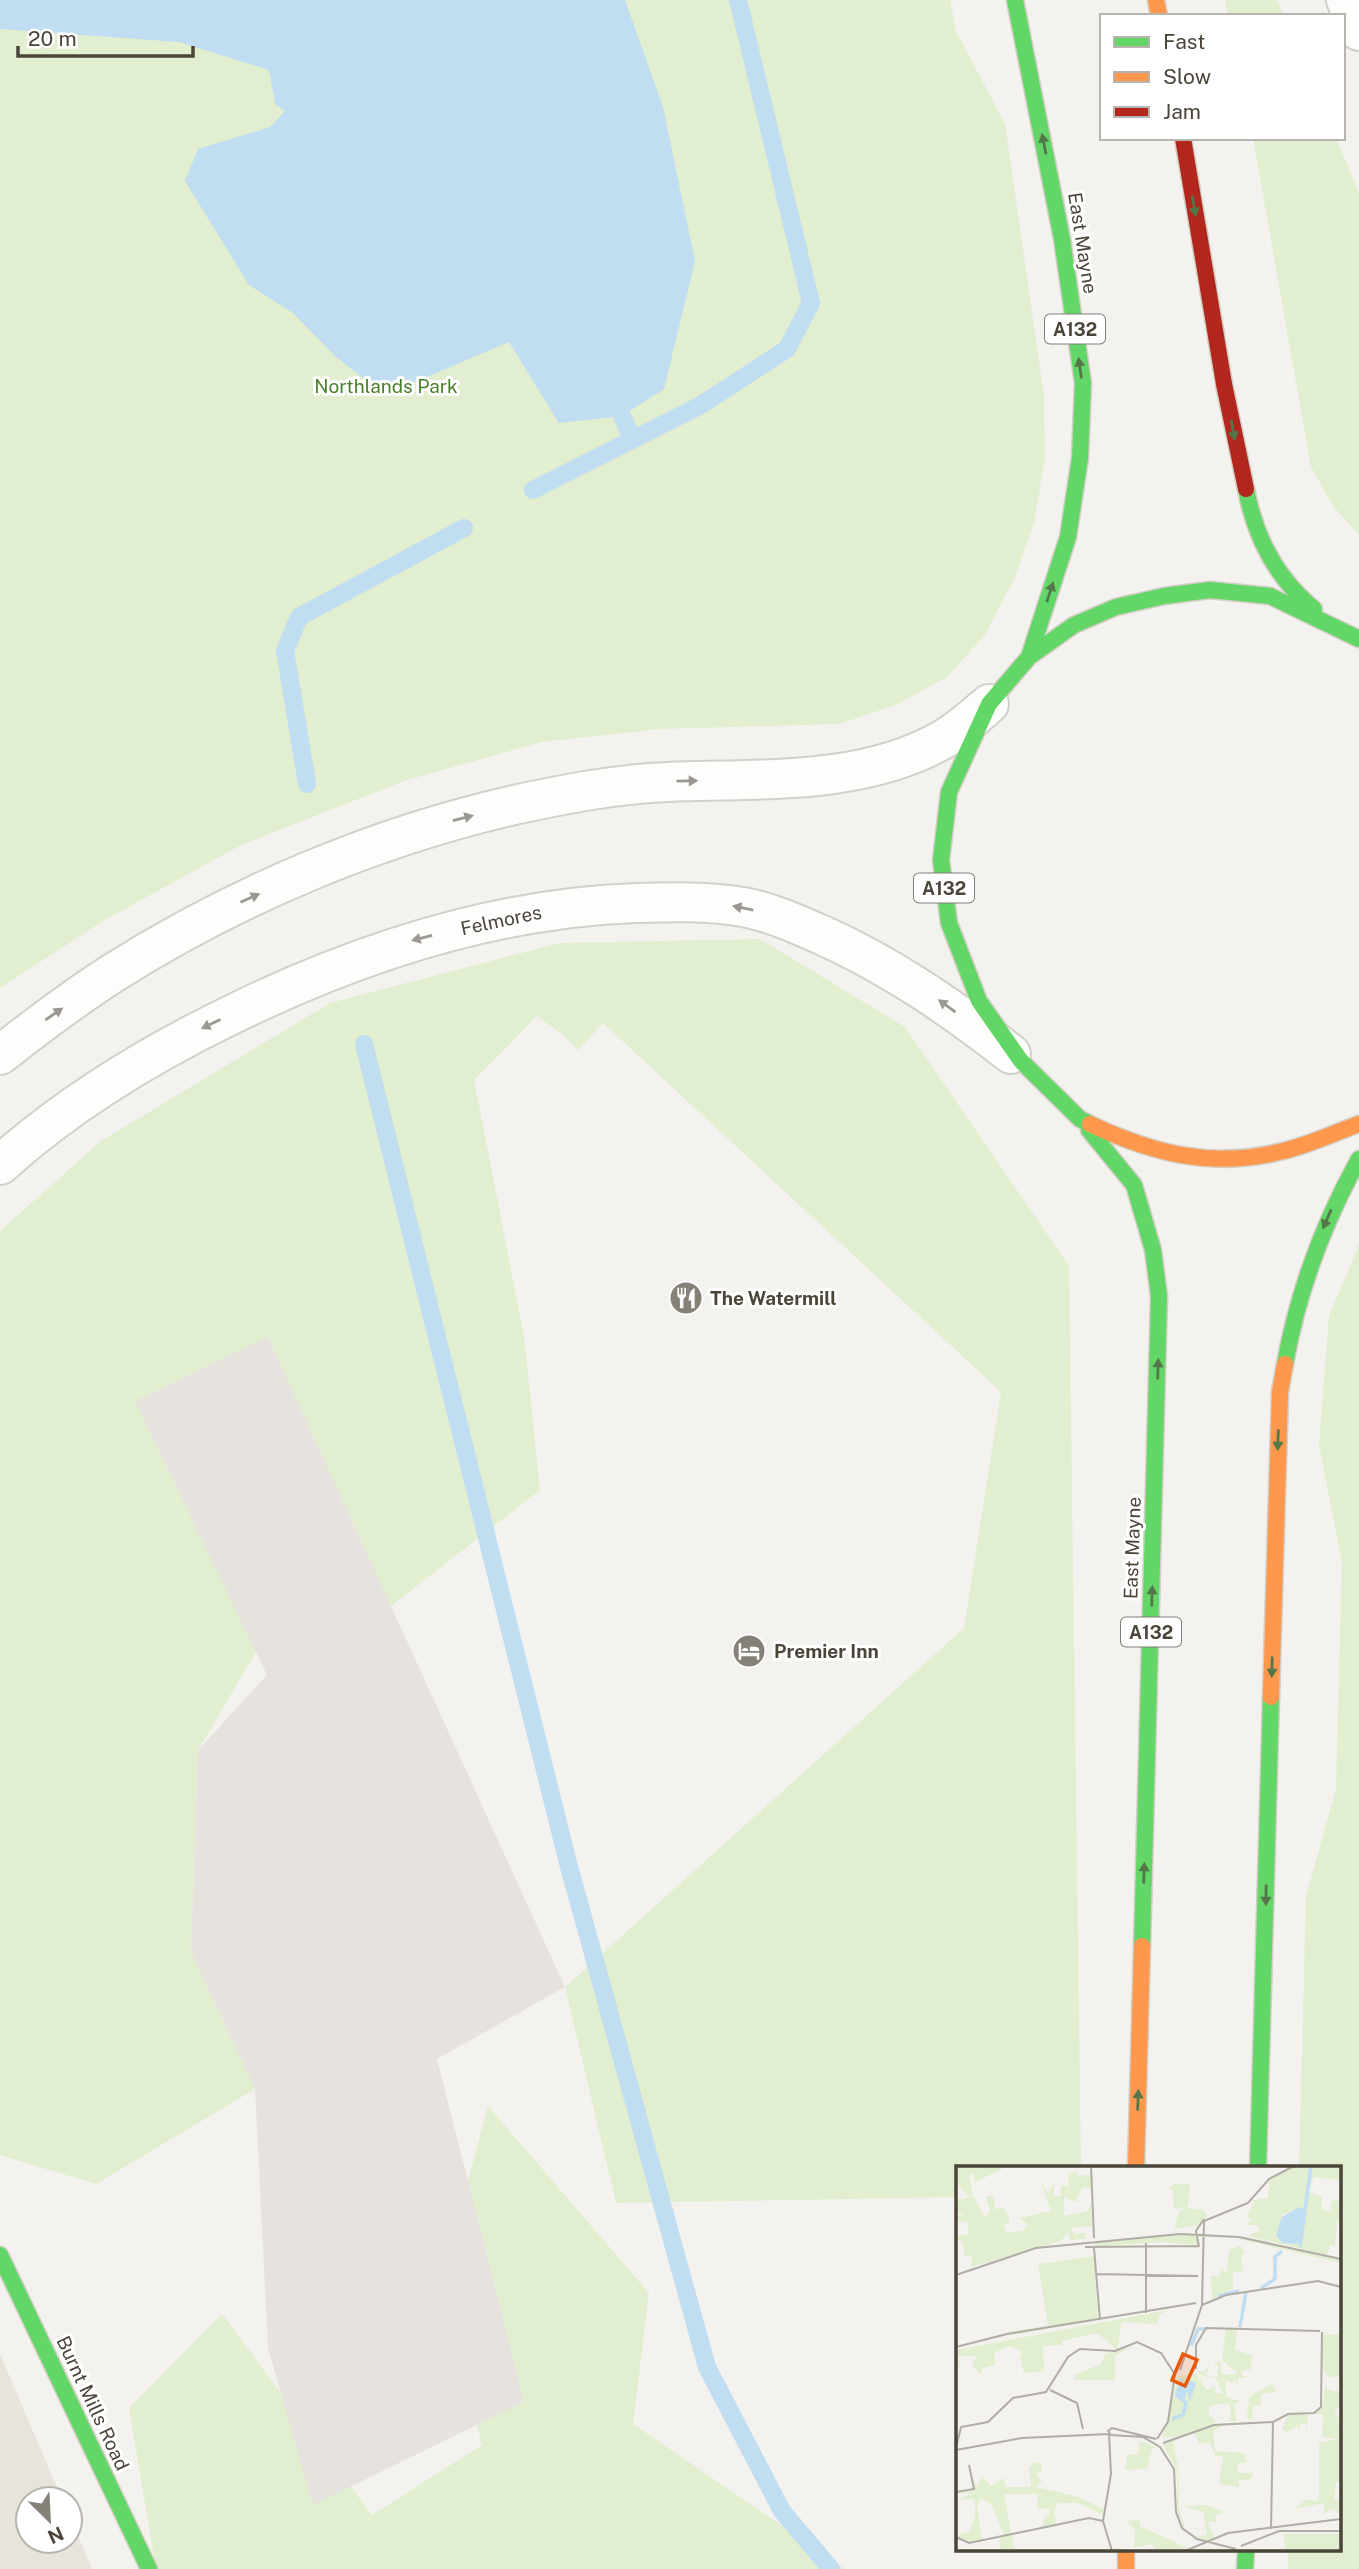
<svg xmlns="http://www.w3.org/2000/svg" width="1359" height="2569" viewBox="0 0 1359 2569" font-family="'Public Sans',sans-serif">
<style>
.residential{fill:#e7e4dc}
.green{fill:#e1eecf}
.parking{fill:#e6e3df}
.water{fill:#c0ddf1}
.lines{fill:none;stroke-linecap:round;stroke-linejoin:round}
.stream{stroke:#c0ddf1;stroke-width:18}
.street-casing{stroke:#d2d0cb;stroke-width:42}
.fast-casing{stroke:#d3cfc5;stroke-width:19}
.slow-casing{stroke:#d3cfc5;stroke-width:19}
.jam-casing{stroke:#d3cfc5;stroke-width:19}
.street{stroke:#fdfdfc;stroke-width:38}
.fast{stroke:#63d668;stroke-width:16}
.slow{stroke:#ff974d;stroke-width:16}
.jam{stroke:#b3261e;stroke-width:16}
.oneway{fill:#537749}
.oneway2{fill:#9b9791}
.labels{text-anchor:middle;dominant-baseline:central;stroke-width:6;stroke-linejoin:round;paint-order:stroke}
.shield{fill:#fff;stroke:#817c74;stroke-width:2}
.shield-label{font-size:18px;font-weight:bold;fill:#4b4439}
.street-label{font-size:19px;fill:#4b4439;stroke:#fff}
.park-label{font-size:19px;fill:#4a7f2a;stroke:#fff}
.poi-label{font-size:19px;font-weight:bold;fill:#4b4439;stroke:#fff;text-anchor:start}
.inset-river{fill:none;stroke:#c0ddf1;stroke-width:3.5}
.inset-road{fill:none;stroke:#b0aca6;stroke-width:2}
.view{fill:#e8590c;fill-opacity:0.15;stroke:#e8590c;stroke-width:3.5}
.inset-edge{fill:none;stroke:#4b4439;stroke-width:3.5}
</style>
<rect width="100%" height="100%" fill="#f4f2ee"/>
<path class="residential" d="M0,2354l62,145h-34v42h42v-24l22,52h-92z"/>
<path class="green" d="M0,0h950l6,31 49,93 39,273 1,61 -11,65 -19,54 -30,58 -38,42 -51,28 -57,19 -178,5 -119,13 -135,38 -166,65 -138,76 -103,67z
M1225,0h52l7,16h-56z
M1253,138h83l23,55v342l-26,-29 -22,-39z
M760,939l145,88 164,239 12,902h-123v29l-342,6 -51,-216 399,-359 37,-236 -398,-369 -25,27 -15,-15 -26,-19 -63,64 50,256 16,154 -149,116 -123,-268 -132,63 120,251 -58,98 -7,202 64,137 -159,95 -96,-29v-924l101,-90 229,-138 230,-60z
M1359,1245v1324h-71v-19h52v-382h-41l7,-271 30,-109 6,-226 -23,-117 10,-129z
M488,2106l161,187 -16,131 212,145h-689l-27,-161 93,-94 150,201 110,-70 -41,-165z"/>
<path class="parking" d="M268,1337l297,650 -128,72 87,343 -211,103 -45,-157 -13,-259 -64,-137 7,-202 69,-75 -132,-274z"/>
<path class="water" d="M0,0h625l38,107 32,154 -31,128 -42,27 -63,7 -50,-81 -125,53 -49,-39 -42,-43 -44,-28 -64,-104 13,-32 72,-22 15,-16 -10,-7 -6,-34 -90,-28 -179,-13z"/>
<g class="lines">
<path class="stream" d="M622,416l10,23
M533,490l168,-85 86,-56 24,-46 -73,-303
M307,784l-22,-133 14,-34 165,-89
M364,1044l204,819 139,504 75,144 49,58"/>
<defs>
<path id="street" d="M1346,0l13,31
M0,1055c37,-29 74,-57 113,-82 122,-77 261,-136 401,-168 51,-11 102,-21 154,-23 90,-4 193,4 274,-42 18,-10 32,-23 47,-36
M0,1165c68,-61 147,-109 229,-149 128,-63 264,-108 407,-113 36,-1 72,-2 107,4 27,5 54,17 79,28 69,31 130,73 189,119"/>
<path id="fast" d="M1015,0l47,239 21,144 -3,75 -12,79 -39,120
M1246,489c9,48 30,89 68,120
M1090,1124l-10,-5 -59,-58 -42,-60 -30,-78 -8,-63 8,-68 40,-88 40,-47 45,-32 42,-18 48,-11 46,-6 60,6 89,43
M1089,1130l45,55 19,65 6,46 -17,650
M1285,1364c13,-73 38,-140 74,-205
M1258,2168l13,-471
M0,2255l149,314
M1245,2569l1,-19"/>
<path id="slow" d="M1156,0l3,16
M1090,1124c64,30 123,45 193,27 26,-6 51,-18 76,-27
M1271,1697l9,-305 5,-28
M1136,2168l6,-222
M1126,2550v19"/>
<path id="jam" d="M1183,138l41,246 22,105"/>
</defs>
<use href="#street" class="street-casing"/>
<use href="#fast" class="fast-casing"/>
<use href="#slow" class="slow-casing"/>
<use href="#jam" class="jam-casing"/>
<use href="#street" class="street"/>
<use href="#fast" class="fast"/>
<use href="#slow" class="slow"/>
<use href="#jam" class="jam"/>
</g>
<defs><path id="oneway-solid" d="M-6-.8H1V-3.2L6.5 0L1 3.2V.8H-6Z" transform="scale(1.75)"/></defs>
<g class="oneway">
<use href="#oneway-solid" transform="translate(1044 144) rotate(-101)"/>
<use href="#oneway-solid" transform="translate(1194 206) rotate(80)"/>
<use href="#oneway-solid" transform="translate(1080 368) rotate(-98)"/>
<use href="#oneway-solid" transform="translate(1233 430) rotate(80)"/>
<use href="#oneway-solid" transform="translate(1050 592) rotate(-72)"/>
<use href="#oneway-solid" transform="translate(1327 1219) rotate(114)"/>
<use href="#oneway-solid" transform="translate(1158 1369) rotate(-88)"/>
<use href="#oneway-solid" transform="translate(1278 1440) rotate(92)"/>
<use href="#oneway-solid" transform="translate(1152 1596) rotate(-88)"/>
<use href="#oneway-solid" transform="translate(1272 1667) rotate(91)"/>
<use href="#oneway-solid" transform="translate(1144 1873) rotate(-88)"/>
<use href="#oneway-solid" transform="translate(1266 1895) rotate(91)"/>
<use href="#oneway-solid" transform="translate(1138 2100) rotate(-88)"/>
</g>
<g class="oneway2">
<use href="#oneway-solid" transform="translate(687 781) rotate(-1)"/>
<use href="#oneway-solid" transform="translate(463 818) rotate(-14)"/>
<use href="#oneway-solid" transform="translate(250 898) rotate(-24)"/>
<use href="#oneway-solid" transform="translate(743 908) rotate(-169)"/>
<use href="#oneway-solid" transform="translate(422 938) rotate(166)"/>
<use href="#oneway-solid" transform="translate(947 1006) rotate(-144)"/>
<use href="#oneway-solid" transform="translate(54 1014) rotate(-35)"/>
<use href="#oneway-solid" transform="translate(211 1024) rotate(154)"/>
</g>
<defs>
<symbol id="restaurant-disc" viewBox="-11 -11 22 22"><circle r="9.5" fill="#868178" stroke="#fff"/><path d="M-5-6h1v4h1v-4h1v4h1v-4h1v5L-1.5 .5V6h-2V.5L-5-1ZM5-6V6H3V1.5H1.5Q1.5-4 5-6Z" fill="#fff"/></symbol>
<symbol id="hotel-disc" viewBox="-11 -11 22 22"><circle r="9.5" fill="#868178" stroke="#fff"/><path d="M-6-4.5h1.5V1H6V5H4.5V3h-9V5H-6ZM-4 0a1.8 1.8 0 1 1 3.6 0ZM.5 0V-2.5h3Q6-2.5 6 0Z" fill="#fff"/></symbol>
</defs>
<g fill-rule="evenodd">
<use href="#restaurant-disc" x="667" y="1279" width="38" height="38"/>
<use href="#hotel-disc" x="730" y="1632" width="38" height="38"/>
</g>
<g class="labels">
<g class="shield">
<rect x="1045" y="314.5" width="60" height="29" rx="5"/>
<rect x="914" y="873.5" width="60" height="29" rx="5"/>
<rect x="1121" y="1617.5" width="60" height="29" rx="5"/>
</g>
<g class="shield-label">
<text x="1075" y="329">A132</text>
<text x="944" y="888">A132</text>
<text x="1151" y="1632">A132</text>
</g>
<g class="street-label">
<text transform="translate(1083 243) rotate(81)">East Mayne</text>
<text transform="translate(501 920) rotate(-12)">Felmores</text>
<text transform="translate(1132 1548) rotate(-88)">East Mayne</text>
<text transform="translate(93 2403) rotate(65)">Burnt Mills Road</text>
</g>
<g class="park-label">
<text x="386" y="386">Northlands Park</text>
</g>
<g class="poi-label">
<text x="710" y="1298">The Watermill</text>
<text x="774" y="1651">Premier Inn</text>
</g>
</g>
<g transform="translate(956 2166)">
<rect width="385" height="385" fill="#f4f2ee"/>
<path d="M0,0h45l1,3 -27,13 -2,-8 -4,1 4,20 -5,1 -12,-14zM340,0h44l-1,14 -25,-3 -5,15 13,5v12l9,3v-11l9,-1 1,-26v48h-4l-2,24h-5l-3,9 -79,-19 12,-6 -4,-5h-10l6,-5 -5,-3 7,-17 14,-2 1,-18zM337,44l10,7 -4,27 -23,-9 7,-20zM120,6l2,4 14,-2v13l-10,1 -6,14 -12,-5v19l24,-5 3,-8 1,23 -22,2 5,6 10,-1 1,6 -16,1 -2,-8 -7,9 -90,26 1,-10h-7l-3,-16h-6v-5l13,-2 -2,-13 -9,1 -1,-6 9,-2 -9,-1v-13l17,-4 11,22 5,-7 -4,-14 7,-2 2,14 9,-1 4,7 2,8 -7,2 3,7 16,-1 6,-6 -8,-7 31,-7 -10,-28 7,10 6,-10v13h7v-11l8,2 -1,-14zM217,18h17l-2,23 -14,2 -1,-19 -5,-1zM231,42l16,2 4,6 -9,9 -24,4 5,-18zM217,69l64,2 104,23v3l-106,-25 -39,-1 2,8 -38,-3 -65,5v-5zM284,80l5,8 -4,1 2,16 -10,1v17l-21,10 -1,-23h8l2,-8 5,5 4,-24zM138,90l4,64 -85,15 -6,-3 41,-6 -10,-62zM212,144l-8,4 -3,10 -35,-2 -5,28 -20,-17 -35,8v4l-19,1 1,25 -20,2 -4,-16 3,-5 -14,-6 -15,7 1,12 -12,3 -3,6 -8,-9 5,-9h-19l2,12h-4v-18zM270,163h11l-2,21 17,5 -1,14 -10,2 1,5h8l-12,3 -1,5 -3,-5 -1,4 -14,-5 7,4v15l14,4 -7,4 2,3 1,15 -6,-2v-18l-21,3v9l7,6 -3,3 9,2 -9,5 2,20 30,2 1,10h-9l1,10h15l-3,7h-11v7l-20,-3 4,-27 -7,-1 -7,-14 -10,2 -4,-10 -33,4 16,-62 19,-2 2,7 4,-4 -2,6 6,7 8,-4v7l8,1 -7,-16 -15,-3 -5,-5 8,2 6,-9 -4,12 11,2 2,-10 -4,-5 6,-1v13h17l-16,-14zM368,165l1,4 16,-1v42l-12,1 -7,-10 2,-9 -4,8zM173,181l-14,9v24h-40l-1,-5 27,-11 4,-10zM316,217l4,9 -15,2v11l-8,1 -1,13 -5,-1 2,-21zM369,219l6,6h10v17l-7,1 7,14v59h-5l-2,17 7,2v15l-7,-7 -10,4v-10l-29,6 10,-9 14,1v-58l18,-4 -15,-2 1,-23h-10l10,-10zM332,249h20l-2,19v-10h-6l-1,9 -1,-7 -11,6 -5,-3zM218,271l3,2 -4,3 5,24 1,44 7,20 10,6 11,-1 -4,-23 -20,-6 22,-1 21,7 -10,3v7h-9l8,15 -6,4 -19,-7 -6,-6 -4,-6 -3,-12v-40l-14,-25zM184,275l18,7h-6l-5,21 -22,1 2,-16 10,1zM79,296l6,1 1,8 -6,3 6,7 -6,6 40,9 28,13v6l-26,-12h-20l-4,8 2,14 -14,3 2,-10 6,-5 -1,-4 -12,-1 1,-14h-34l11,57h-22l7,-2 -1,-10 5,-4 -12,-30 -11,-7 -4,9 5,33 -13,2 -13,-6 14,-5 5,-15v-17l-19,1 16,-6h-16l48,-4 -48,3 19,-4 -1,-13 3,11 5,-11 9,10 13,-8 1,9h26l-2,-20zM184,354v6l48,22 -33,3 -3,-7 -18,4 1,-18 -9,-9zM328,368h57v17h-56z" fill="#e1eecf" fill-rule="evenodd"/>
<path d="M343,41l6,3 -6,34 -17,-1 -6,-8 6,-18zM224,213l6,7 3,-6 7,3 -6,19 -3,-12 -2,9 -7,-4z" fill="#c0ddf1"/>
<path class="inset-river" d="M344,81l11,-81M305,122l14,-9v-22l7,-6M262,130l21,-5M284,161l6,-35M235,180l7,-17h7M216,253l11,-4 3,-12 -9,-8 5,-16"/>
<path class="inset-road" d="M135,0l3,72M190,77v70M129,81l113,-1M243,81l-3,-16 8,-12M138,82l6,72M140,108l102,2M0,109l80,-27 144,-14 59,3 102,22M246,139l24,-10 92,-14 23,6M0,181l51,-13 189,-31M240,203v-24l10,-17 114,3M224,204l22,-65 2,-84 44,-18 21,-24 25,-13M94,224l27,13 6,26M317,256l15,-8 26,-1 7,-6 1,-75M153,268l2,40 -8,47 9,30M200,273l-44,-11 -4,3 3,4 32,2 17,10 14,22 2,43 6,16 15,11 39,10M201,273l11,-17 7,-48M207,277l51,-18 59,-3M0,282l5,-21 27,-5 25,-24 33,-6 22,-35 12,-8 35,2 22,-9 24,11 13,20M0,284l66,-12 87,-4M0,326l18,-3 -5,-24M315,363l2,-107M0,371l13,6 120,-25 14,3M285,380l38,-15h62M229,385l43,-18 113,-14"/>
<path class="view" d="M227,188l14,6 -12,26 -13,-6z"/>
<rect width="385" height="385" class="inset-edge"/>
</g>
<rect x="1100" y="14" width="245" height="126" fill="#ffffff" stroke="#b7b4b0" stroke-width="2"/>
<rect x="1114" y="37" width="35" height="10" fill="#63d668" stroke="#b7b4b0" stroke-width="2"/>
<text x="1163" y="49" font-size="21" fill="#4b4439">Fast</text>
<rect x="1114" y="72" width="35" height="10" fill="#ff974d" stroke="#b7b4b0" stroke-width="2"/>
<text x="1163" y="84" font-size="21" fill="#4b4439">Slow</text>
<rect x="1114" y="107" width="35" height="10" fill="#b3261e" stroke="#b7b4b0" stroke-width="2"/>
<text x="1163" y="119" font-size="21" fill="#4b4439">Jam</text>
<g transform="translate(49 2520) rotate(156)"><circle r="33" fill="#ffffff" stroke="#b7b4b0" stroke-width="2"/>
<path d="M0-5L12 26L0 18L-12 26Z" fill="#868178"/>
<text y="-10" font-size="19" font-weight="bold" text-anchor="middle" fill="#4b4439">N</text>
</g>
<path d="M18 46v10h175v-10" fill="none" stroke="#4b4439" stroke-width="3.5"/>
<text x="28" y="46" font-size="21" fill="#4b4439" stroke="#ffffff" stroke-width="5" paint-order="stroke">20 m</text>
</svg>
